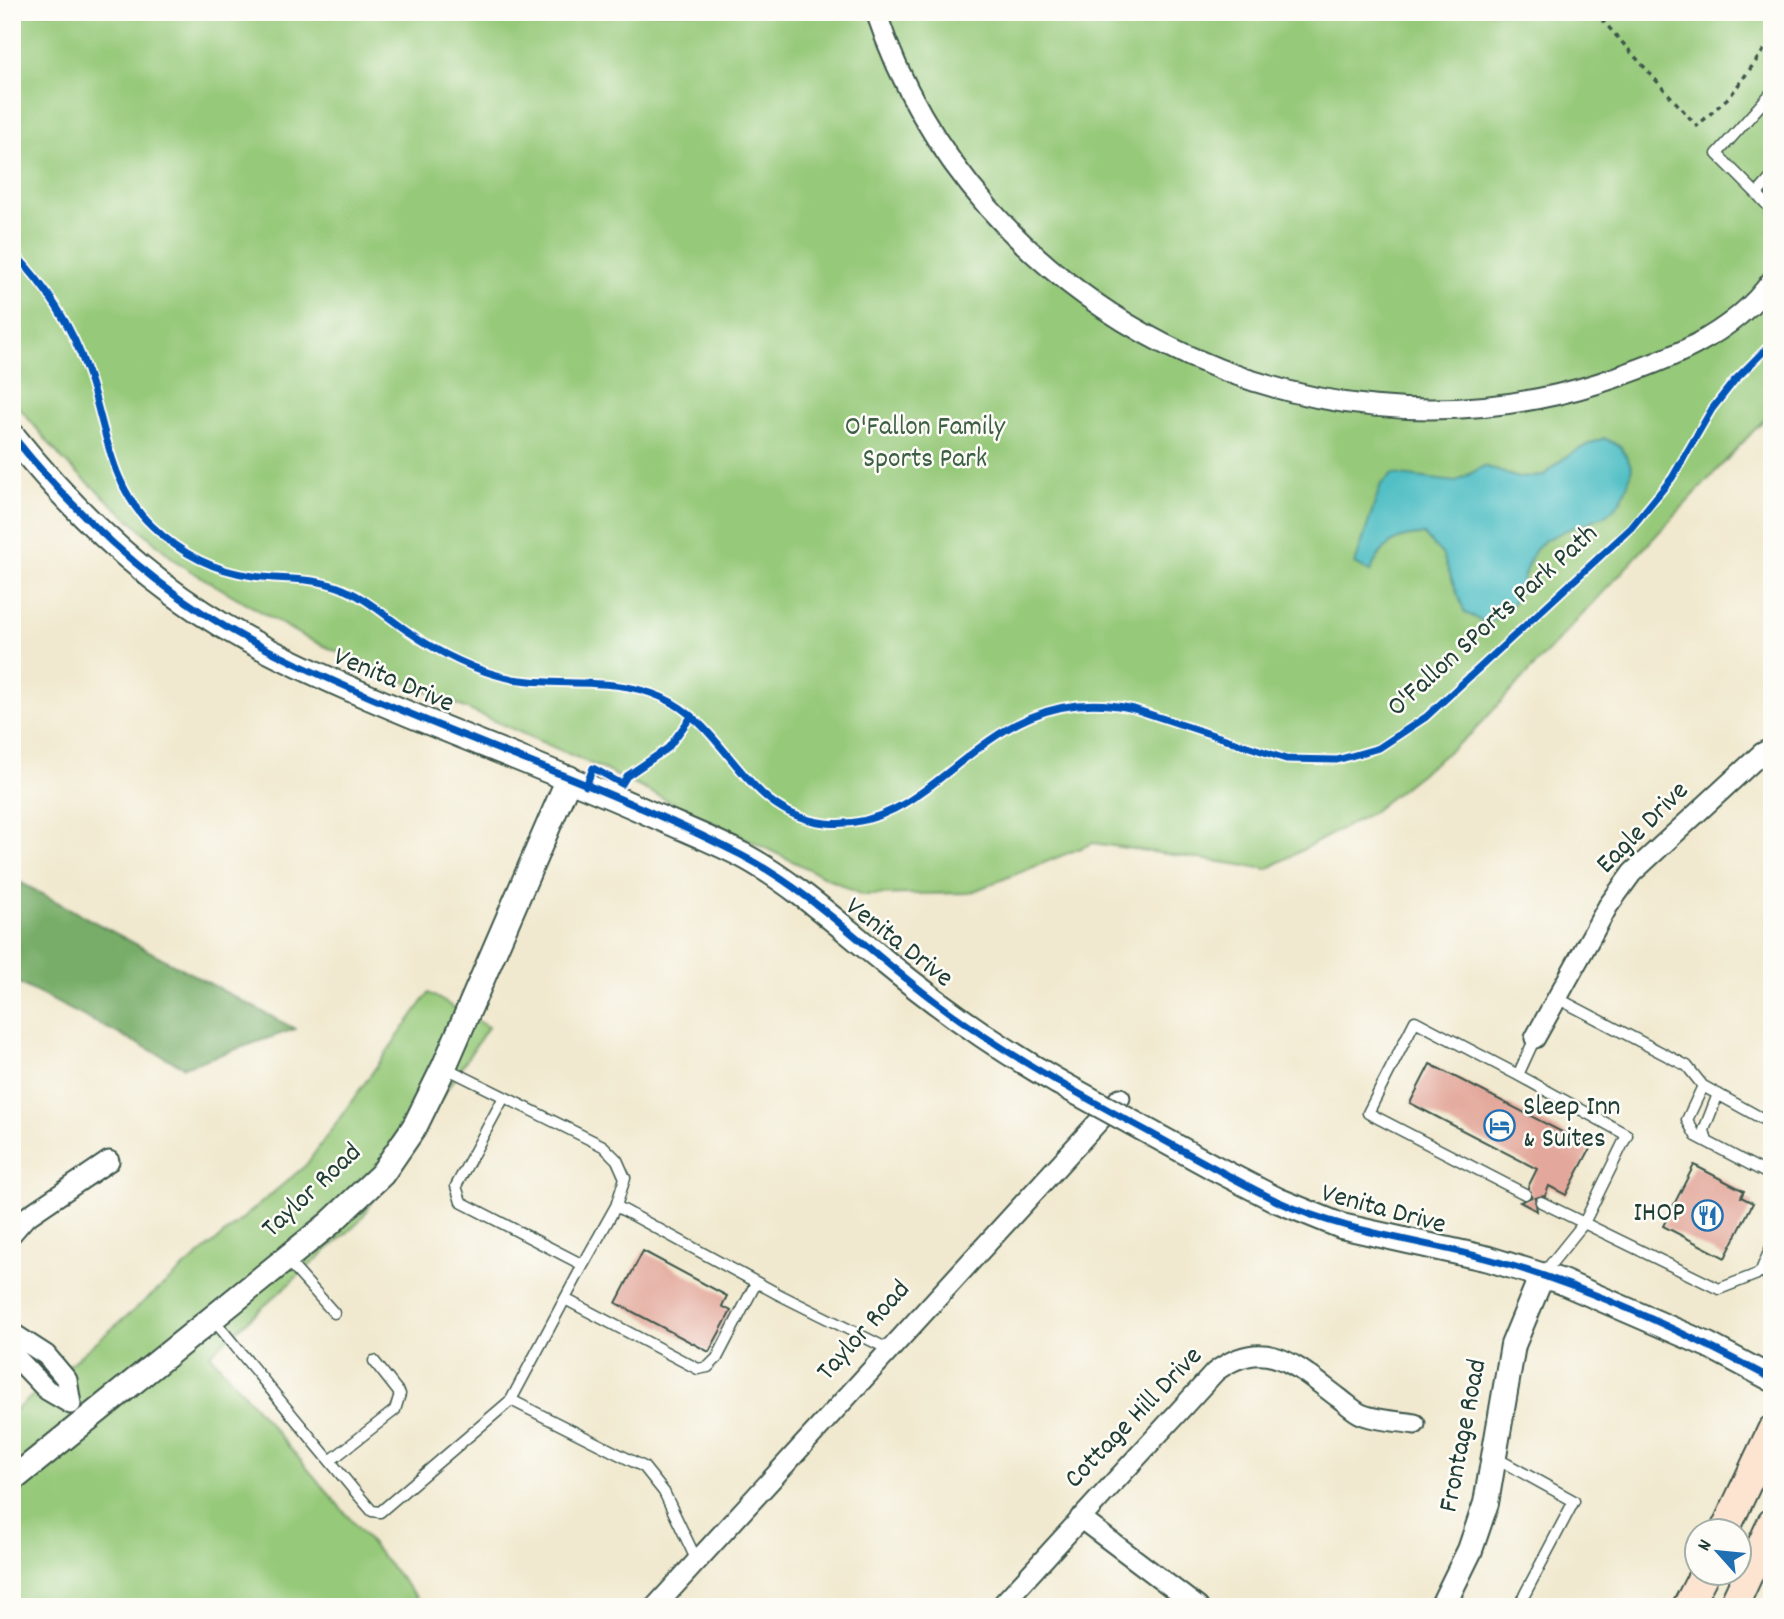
<svg xmlns="http://www.w3.org/2000/svg" width="1784" height="1619" viewBox="0 0 1784 1619" font-family="Dekko,sans-serif">
<style>
.green{fill:#96c979;stroke:#5a8356;stroke-width:2}
.forest{fill:#78ad69;stroke:#4c754e;stroke-width:2}
.water{fill:#51bfc5;stroke:#387e7c;stroke-width:2}
.building{fill:#e3a89b}
.lines{fill:none;stroke-linecap:round;stroke-linejoin:round}
.service-casing{stroke:#3e574b;stroke-width:13}
.minor-casing{stroke:#3e574b;stroke-width:23}
.tertiary-casing{stroke:#3e574b;stroke-width:28}
.secondary-casing{stroke:#3e574b;stroke-width:32}
.path{stroke:#3e574b;stroke-width:3.5;stroke-dasharray:5 5;stroke-linecap:butt}
.service{stroke:#fff;stroke-width:10}
.minor{stroke:#fff;stroke-width:19}
.tertiary{stroke:#fff;stroke-width:24}
.secondary{stroke:#fde4d1;stroke-width:28}
.tertiary-bridge-casing{stroke:#3e574b;stroke-width:28;stroke-linecap:butt}
.tertiary-bridge{stroke:#fff;stroke-width:24}
.cycleway-casing{stroke:#fdfcf7;stroke-width:11}
.cycleway{stroke:#0057b8;stroke-width:7}
.labels{text-anchor:middle;dominant-baseline:central;stroke-width:5;stroke-linejoin:round;paint-order:stroke}
.park-label{font-size:28px;fill:#3d6045;stroke:#fdfcf7}
.street-label{font-size:28px;fill:#1f3d34;stroke:#fdfcf7}
.poi-label{font-size:28px;fill:#1f3d34;stroke:#fdfcf7;text-anchor:start}
</style>
<rect width="100%" height="100%" fill="#fdfcf7"/>
<filter id="ink" filterUnits="userSpaceOnUse"><feTurbulence type="fractalNoise" baseFrequency=".0143" numOctaves="2"/><feDisplacementMap in="SourceGraphic" scale="14" xChannelSelector="R" yChannelSelector="G"/><feConvolveMatrix kernelMatrix="1 2 1 2 8 2 1 2 1" color-interpolation-filters="sRGB"/></filter>
<filter id="wash" filterUnits="userSpaceOnUse"><feTurbulence type="fractalNoise" baseFrequency=".00686" numOctaves="4" result="noise"/><feDisplacementMap in="SourceGraphic" scale="28" xChannelSelector="R" yChannelSelector="G"/><feGaussianBlur stdDeviation="1.57" result="paint"/><feColorMatrix in="noise" values="0 0 0 0 0 0 0 0 0 0 0 0 0 0 0 0 0 1.4 0 .05"/><feComposite in="paint" operator="in"/></filter>
<g filter="url(#wash)">
<rect width="100%" height="100%" fill="#f1e9cf"/>
<path class="green" d="M12,12h1760v399l-300,322 -101,80 -104,56 -174,-26 -124,50 -107,2 -257,-125 -301,-133 -125,-73 -116,-104 -51,-61z
M429,993l59,34 -129,195 -149,132 215,253h-413v-194l294,-248z"/>
<path class="forest" d="M12,878l283,151 -111,38 -172,-87z"/>
<path class="water" d="M1604,438l17,9 11,20c-11,54 -27,46 -70,65 -5,3 -15,6 -19,10 -29,27 -12,65 -57,81l-21,-10 -23,-59 -18,-19c-29,0 -42,10 -54,37l-15,-8 26,-80 12,-10 62,8 29,-16 34,12 25,-2c19,-19 36,-28 61,-38z"/>
<g id="blocks">
<path class="building" d="M1430,1064l161,83 -25,48 -17,-9 -4,10 -10,2 2,13 -17,-9 12,-5 -4,-10 9,-18 -127,-66z
M1694,1165l50,26 -3,6 12,6 -28,55 -62,-32z
M643,1251l84,45 -5,10 9,5 -22,41 -93,-49z"/>
</g>
</g>
<g filter="url(#ink)">
<use href="#blocks" fill-opacity="0" stroke="#3e574b" stroke-width="2"/>
<g class="lines">
<defs>
<path id="service" d="M1772,177l-15,17 15,16
M1757,194l-40,-40 55,-62
M1557,998l130,68 16,20 69,38
M444,1067l159,79 14,14 8,18 -9,28 162,88 112,56
M1518,1075l109,60 -43,88 -42,52
M1703,1086l-16,34 9,16 76,40
M504,1097l-48,89 5,16 122,63 33,-59
M1707,1142l-3,-12 14,-36
M1525,1194l-157,-81 47,-92 103,54 17,-37
M1541,1202l178,87 41,-16 12,-28
M286,1259l48,54
M565,1299l133,70 10,-2 9,-9 39,-75
M212,1318l141,171 19,22 8,1 131,-112 72,-135
M511,1400l133,67 20,25 33,69
M1496,1458l78,43 -56,106
M330,1461l65,-51 5,-16 -26,-33
M1448,1596l20,11"/>
<path id="minor" d="M876,12c98,295 426,465 723,371 64,-21 133,-46 173,-103
M1535,1038l73,-132 24,-33 130,-120 10,-5
M12,1233l13,-15 84,-57
M12,1333l34,22 21,25 4,24 -24,-14 -35,-37
M1080,1518l118,89
M655,1607l465,-509
M1000,1607l215,-235c51,-38 81,-6 124,26 7,5 15,13 22,16 16,7 38,7 54,10"/>
<path id="tertiary" d="M12,435c64,80 143,155 234,204 127,67 265,113 396,171 33,15 69,29 102,46 51,28 95,69 140,105 55,45 112,86 174,121
M1213,1167l64,33 64,26 148,33 71,22 148,64 64,34
M12,1480l317,-256 53,-50 33,-48 29,-59 125,-289
M1442,1607l28,-57 16,-47 27,-158 29,-70"/>
<path id="secondary" d="M1724,1532l48,-102
M1687,1607l17,-33
M1733,1607l39,-84"/>
</defs>
<use href="#service" class="service-casing"/>
<use href="#minor" class="minor-casing"/>
<use href="#tertiary" class="tertiary-casing"/>
<use href="#secondary" class="secondary-casing"/>
<path class="path" d="M1595,12l102,114 34,-31 41,-56"/>
<use href="#service" class="service"/>
<use href="#minor" class="minor"/>
<use href="#tertiary" class="tertiary"/>
<use href="#secondary" class="secondary"/>
<defs>
<path id="tertiary-bridge" d="M1058,1082l155,85"/>
</defs>
<use href="#tertiary-bridge" class="tertiary-bridge-casing"/>
<use href="#tertiary-bridge" class="tertiary-bridge"/>
<defs>
<path id="cycleway" d="M12,251c33,34 60,75 75,120 19,53 22,115 65,155 28,27 63,45 101,50 28,4 58,1 85,11 28,10 47,29 71,45 30,21 68,40 104,47 49,8 100,-3 148,18 69,30 82,117 165,126 114,12 157,-148 308,-114l152,50 51,1 42,-12 47,-31 205,-189 41,-50 40,-69 22,-28 38,-38
M12,435c65,81 144,156 237,205 158,83 333,133 492,215 72,37 130,99 195,147 62,47 130,85 198,122 48,26 95,53 143,77 69,32 143,39 215,59 98,27 190,71 280,119
M586,786l7,-18 29,16 5,-8 41,-28 23,-31"/>
</defs>
<use href="#cycleway" class="cycleway-casing"/>
<use href="#cycleway" class="cycleway"/>
</g>
</g>
<defs>
<symbol id="hotel-ring" viewBox="-11 -11 22 22"><circle r="9.5" fill="#fdfcf7" stroke="#1f6fb2" stroke-width="1.5"/><path d="M-6-4.5h1.5V1H6V5H4.5V3h-9V5H-6ZM-4 0a1.8 1.8 0 1 1 3.6 0ZM.5 0V-2.5h3Q6-2.5 6 0Z" fill="#1f6fb2"/></symbol>
<symbol id="restaurant-ring" viewBox="-11 -11 22 22"><circle r="9.5" fill="#fdfcf7" stroke="#1f6fb2" stroke-width="1.5"/><path d="M-5-6h1v4h1v-4h1v4h1v-4h1v5L-1.5 .5V6h-2V.5L-5-1ZM5-6V6H3V1.5H1.5Q1.5-4 5-6Z" fill="#1f6fb2"/></symbol>
</defs>
<g fill-rule="evenodd">
<use href="#hotel-ring" x="1482" y="1108" width="35" height="35"/>
<use href="#restaurant-ring" x="1690" y="1198" width="35" height="35"/>
</g>
<g class="labels">
<g class="park-label">
<text x="925" y="429">O'Fallon Family<tspan x="925" dy="32">Sports Park</tspan></text>
</g>
<g class="street-label">
<text transform="translate(1494 622) rotate(-42)">O'Fallon SPorts Park Path</text>
<text transform="translate(393 682) rotate(23)">Venita Drive</text>
<text transform="translate(1644 829) rotate(-45)">Eagle Drive</text>
<text transform="translate(898 944) rotate(38)">Venita Drive</text>
<text transform="translate(313 1192) rotate(-43)">Taylor Road</text>
<text transform="translate(1383 1211) rotate(15)">Venita Drive</text>
<text transform="translate(865 1332) rotate(-48)">Taylor Road</text>
<text transform="translate(1135 1419) rotate(-46)">Cottage Hill Drive</text>
<text transform="translate(1465 1436) rotate(-79)">Frontage Road</text>
</g>
<g class="poi-label">
<text x="1523" y="1109">Sleep Inn<tspan x="1523" dy="32">&amp; Suites</tspan></text>
<text x="1685" y="1215" text-anchor="end">IHOP</text>
</g>
</g>
<rect width="1784" height="1619" fill="none" stroke="#fdfcf7" stroke-width="42"/>
<g transform="translate(1718 1552) rotate(297)"><circle r="33" fill="#fdfcf7" stroke="#a4b0a9" stroke-width="2"/>
<path d="M0-5L12 26L0 18L-12 26Z" fill="#1f6fb2"/>
<text y="-10" font-size="19" font-weight="bold" text-anchor="middle" fill="#1f3d34">N</text>
</g>
</svg>
